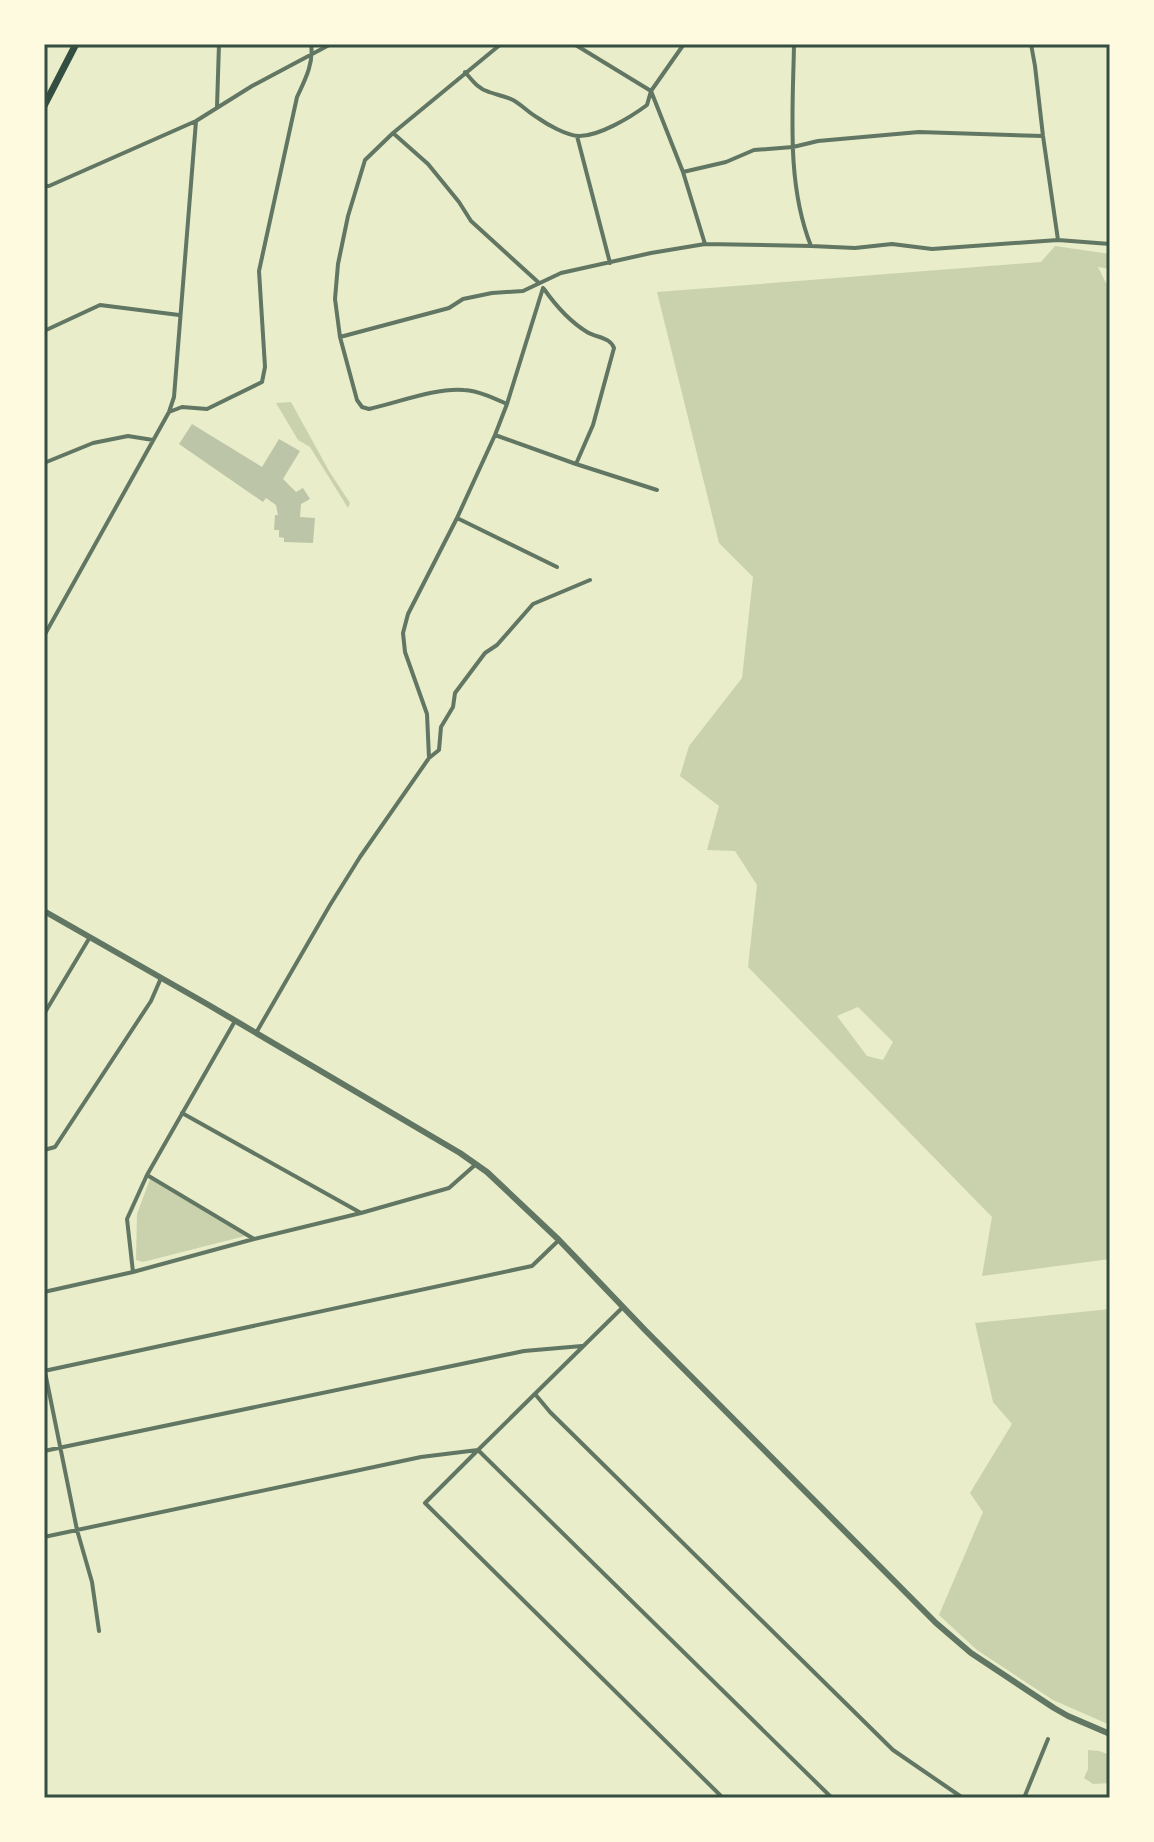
<svg xmlns="http://www.w3.org/2000/svg" width="1154" height="1842" viewBox="0 0 1154 1842" font-family="Inter,sans-serif">
<style>
.green{fill:#cad2ad;fill-rule:evenodd}
.building{fill:#bcc5a7}
.lines{fill:none;stroke-linecap:round;stroke-linejoin:round}
.minor{stroke:#617663;stroke-width:4}
.tertiary{stroke:#617663;stroke-width:6}
.trunk{stroke:#344e41;stroke-width:7}
.neatline{fill:none;stroke:#344e41;stroke-width:3}
</style>
<rect width="100%" height="100%" fill="#e9edc9"/>
<path class="green" d="M1055,246l55,8v15l-12,-2 8,16 4,1v975l-128,17 10,-59 -244,-250 9,-82 -22,-34 -28,-1 12,-44 -39,-30 9,-30 53,-68 11,-101 -34,-34 -62,-251 384,-30zM858,1007l35,35 -10,18 -16,-4 -30,-40z
M291,402l38,69 21,32 -2,5 -38,-61 -12,-7 -22,-37z
M150,1179l95,57 -102,26 -7,-2 1,-46z
M1110,1309v416l-57,-25 -76,-50 -38,-35 44,-103 -13,-19 42,-69 -19,-22 -18,-79z
M1088,1750l11,1 11,4v28l-17,1 -9,-6 4,-9z"/>
<path class="building" d="M192,424l70,43 17,-28 21,12 -17,28 13,13 7,-4 7,11 -9,5 -1,13 15,1 -2,25 -29,-1v-4l-5,-1v-7h-5l1,-15h3l-2,-10 -10,-7 -3,4 -84,-58z"/>
<g class="lines">
<path class="minor" d="M501,44l-108,89 -28,27 -17,56 -10,48 -3,35 5,38 17,63 5,7 7,2c27,-6 69,-22 95,-19 15,1 30,8 43,14
M574,44l77,47 32,81 22,72
M779,44h57
M794,44c-1,66 -8,139 17,202
M1031,44l4,22 8,70 15,104
M465,72c7,8 13,17 24,20 8,3 16,4 24,8 9,5 16,13 25,18 10,7 28,17 40,18 20,1 53,-19 69,-31l4,-14 33,-47
M217,107l2,-63
M393,133l35,31 31,38 12,19 67,61
M577,136l33,127
M683,172l43,-10 28,-12 39,-3 25,-6 101,-9 124,4
M44,186h5l147,-65 56,-35 79,-42
M544,289c12,17 25,32 43,43 10,6 23,5 27,16l-21,77 -17,39
M44,331l56,-26 79,10
M340,337l109,-29 14,-9 29,-6 31,-2 38,-18 90,-20 54,-9 106,2 44,2 37,-4 40,5 126,-9 52,4
M169,412l13,-5 25,2 55,-27 3,-15 -6,-96 38,-174c8,-17 17,-34 14,-53
M495,435l81,29 81,26
M44,463l49,-20 35,-7 25,4
M457,518l100,49
M44,636l125,-224 5,-15 22,-276
M429,758l-2,-44 -22,-62 -2,-19 5,-19 49,-96 38,-83 12,-31 36,-116
M44,1014l46,-77
M256,1033l74,-128 30,-48 69,-99 10,-8 2,-23 12,-20 2,-14 30,-40 12,-8 36,-41 57,-24
M182,1113l179,100
M44,1150l11,-3 96,-146 10,-23
M147,1175l107,64
M133,1272l-6,-53 20,-44 88,-154
M44,1292l89,-20 121,-33 107,-26 88,-25 26,-23
M44,1367l33,163 15,52 7,49
M44,1371l488,-105 27,-26
M535,1394l15,18 343,338 70,48
M44,1451l480,-100 58,-5
M44,1537l377,-80 57,-7 145,-143
M723,1798l-298,-295 53,-53 354,348
M1024,1798l24,-59"/>
<path class="tertiary" d="M44,911l163,93 253,149 27,19 72,68 86,90 291,293 35,30 83,55 14,8 42,18"/>
<path class="trunk" d="M44,106l32,-62"/>
</g>
<rect width="1154" height="1842" fill="none" stroke="#fefae0" stroke-width="92"/>
<rect x="46" y="46" width="1062" height="1750" class="neatline"/>
</svg>
